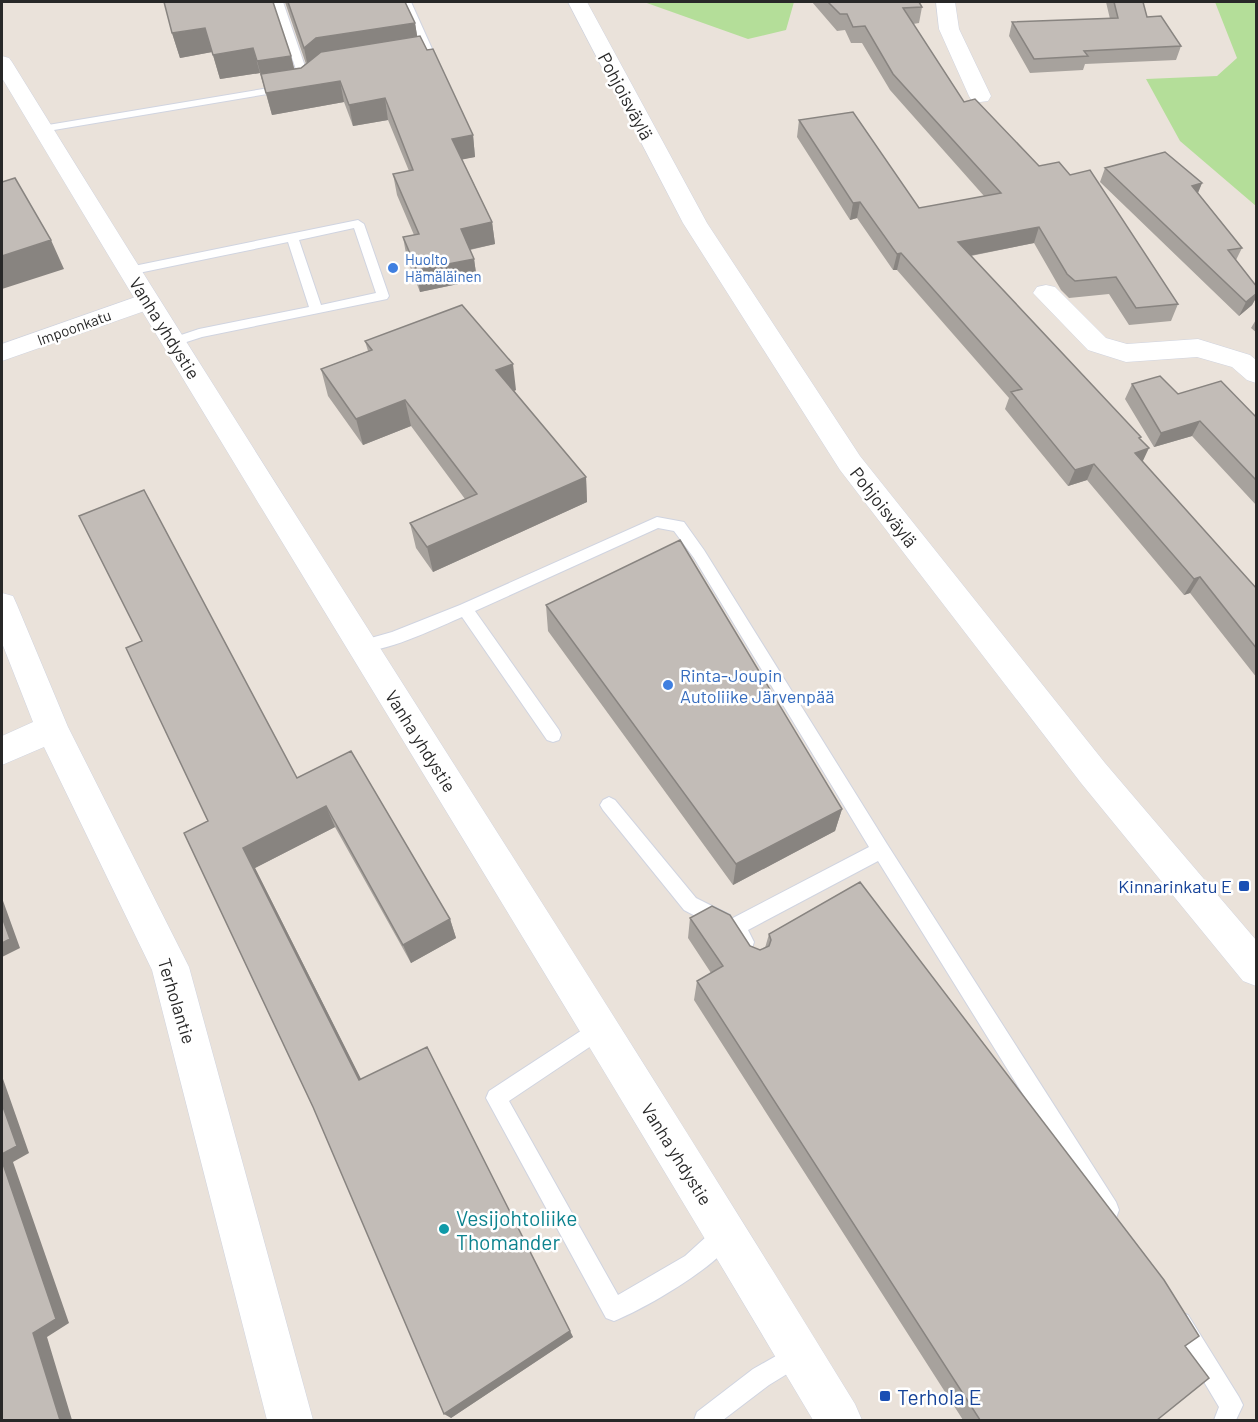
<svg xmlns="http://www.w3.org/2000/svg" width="1258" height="1422" viewBox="0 0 1258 1422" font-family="Barlow,sans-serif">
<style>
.green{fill:#b4de99}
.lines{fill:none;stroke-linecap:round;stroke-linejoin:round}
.lane-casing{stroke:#d0d4e0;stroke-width:2}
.street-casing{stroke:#d0d4e0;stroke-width:1}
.secondary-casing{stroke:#d0d4e0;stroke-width:1}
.lane{fill:#fff;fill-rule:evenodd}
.street{fill:#fff;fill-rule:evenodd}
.secondary{fill:#fff;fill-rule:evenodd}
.wall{fill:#a7a29d}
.shaded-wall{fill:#888480}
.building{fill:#c2bcb7;stroke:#888480;stroke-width:1.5}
.shop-dot{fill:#3f7fe0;stroke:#fff;stroke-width:2}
.transit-dot{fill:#1a4fb4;stroke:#fff;stroke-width:2}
.culture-dot{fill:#0f9aa8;stroke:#fff;stroke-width:2}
.labels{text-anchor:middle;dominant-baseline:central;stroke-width:5;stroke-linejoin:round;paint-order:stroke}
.far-shop-label{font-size:15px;fill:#366cbe;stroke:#fff;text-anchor:start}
.far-street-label{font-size:15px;fill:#282828;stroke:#fff}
.street-label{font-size:18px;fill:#282828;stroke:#fff}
.shop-label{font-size:18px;fill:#366cbe;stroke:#fff;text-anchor:start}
.transit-label{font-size:18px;fill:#164399;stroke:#fff;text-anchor:end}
.near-culture-label{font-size:21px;fill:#0d838f;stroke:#fff;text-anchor:start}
.near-transit-label{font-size:21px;fill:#164399;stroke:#fff;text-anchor:start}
</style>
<rect width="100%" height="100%" fill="#eae2da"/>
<path class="green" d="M644,2h150l-8,28 -38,9z
M1215,2h41v204l-76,-65 -34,-62 71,-3 20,-18z"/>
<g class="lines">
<defs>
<path id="lane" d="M273,2h10l28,82 -1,2 -9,-2z
M401,2h10l22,49 -1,2 -26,4 -5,-3 21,-5z
M287,85l5,3 -1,2 -249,42 -5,-3 5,-3z
M358,220l6,4 25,72 -2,3 -185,38 -28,9 -5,-1 -1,-3 1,-3 30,-10 110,-22 -21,-65 -159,33 -6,-4 6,-4zM354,228l22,65 -55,12 -22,-65z
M657,517l27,5 20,28 183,294 229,358 3,8 -3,8 -8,3 -8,-3 -222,-357 -130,69 6,12 -2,6 -7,3 -7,-3 -12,-20 -10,-1 -32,-17 -81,-100 -3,-5 3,-5 6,-3 6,3 81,98 34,17 1,4 138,-72 -175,-289 -20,-27 -16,-3 -183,83 84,119 2,5 -2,5 -6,2 -6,-2 -85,-123c-21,9 -85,40 -105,33l-2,-4 2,-4 35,-10 68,-27z
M599,1019l7,3 3,7 -3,7 -97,65 109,194 67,-39 33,-30 8,-3 8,3 3,8c-12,29 -93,75 -123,87l-8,-3 -120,-220 3,-7z
M1180,1312l8,3 51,82 4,8 -7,15h-22l5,-13 -50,-84 3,-8z
M797,1344l8,3 3,8 -3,8 -36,22 -46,35h-29l3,-8 56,-43z"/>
<path id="street" d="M936,2h19l4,27 32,67 -3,5 -8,1 -8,-1 -3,-5 -30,-67z
M1046,285l9,2 51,51 21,6 71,-5 52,16 6,5v23l-9,-3 -15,-13 -35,-10 -71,5 -38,-12 -55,-57 4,-6z
M147,293l9,2 4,6 -4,6 -154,54v-17z
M2,593l11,3 4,9 51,122 121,240 124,453h-46l-115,-450 -108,-223 -42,18v-29l31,-14 -31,-79z"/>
<path id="secondary" d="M568,2h19l120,221 153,233 245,307 151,177v46l-13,-5 -162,-198 -241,-313 -157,-247z
M2,56l7,2 3,4c277,450 567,891 843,1342l7,16h-49c-266,-449 -543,-893 -811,-1342z"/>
</defs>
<use href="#lane" class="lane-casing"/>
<use href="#street" class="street-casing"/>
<use href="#secondary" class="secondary-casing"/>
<use href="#lane" class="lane"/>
<use href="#street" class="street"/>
<use href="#secondary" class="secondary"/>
</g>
<path class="wall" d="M285,2h120l10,21 2,13 10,14 46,85 2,22 -13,2 30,63 3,22 -25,6 4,9 3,21 -57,12 -13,-33 -4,-22 11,-2 -17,-40 -4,-21 16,-3 -21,-51 -35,6 -9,-24 -72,13 -12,-42 -40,6 -8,-27 -32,6 -8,-25 119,23 3,13 7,-1 5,-4z
M812,2h107l3,5 -3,16 -6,1 51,78 75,64 139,138 -7,17 -42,4 -20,-31 -40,4 -8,-8 -27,-47 -63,13 170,181 -1,2 2,22 115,128v89l-67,-85 -6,2 -97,-115 -19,6 -63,-77 4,-11 -112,-128h-4l-36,-52 -7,2 -53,-83 2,-17 120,88 65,-12 -94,-106 -28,-47h-11l-6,-13 -8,1z
M1106,2h37l4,15 34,29 -5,14 -91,4 -2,6 -53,3 -21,-37 3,-14 98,-3z
M1105,168l97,15 -4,10 44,55 -6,12 21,27v9l-5,9 -13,11 -139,-134z
M1257,318v15l-6,-5z
M365,341l151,49 -2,1 72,86 1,25 -154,70 -17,-24 -6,-25 55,-24 -54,-73 -48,19 -35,-49 -7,-27 47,-18z
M1132,384l46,10 79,24v88l-65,-70 -38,11 -29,-48z
M546,605l296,204 -7,22 -102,54 -185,-254z
M297,778l153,141 6,19 -45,25 -76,-136 -80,41 106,211 209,252 3,6 -122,81 -138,-311 -129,-274z
M690,918l70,32 5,-2 4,-14 416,412 -28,74h-194l-269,-420 3,-19 14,-8 -23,-35z"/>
<path class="shaded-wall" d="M415,23l4,24 -110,25 -5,-24 12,-10z
M205,28l7,24 -32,6 -8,-25z
M253,48l7,25 -40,6 -7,-24z
M291,56l6,24 -36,-6 3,12 -7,-25z
M340,81l4,21 -72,13 -6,-22z
M385,98l3,22 -35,6 -4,-21z
M473,135l2,22 -20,4 -3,-22z
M1202,183l-6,14 -4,-11z
M860,202l-3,16 -7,2 3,-17z
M492,222l3,22 -32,7 -2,-22z
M1039,227l-5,16 -81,16 5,-17z
M51,240l13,29 -62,20v-33z
M901,253l-4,17h-4l4,-16z
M474,259l3,21 -57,12 -3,-22z
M1257,293v3l-5,9 -13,11 7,-14z
M513,364l3,26 -17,7 -3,-27z
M405,400l6,26 -48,19 -7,-26z
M1200,421l-8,15 -38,11 7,-14z
M1149,448l-8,17 -6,-12z
M1094,464l-7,16 -19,6 7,-16z
M586,477l1,25 -154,70 -6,-25z
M1200,577l-10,16 -6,2 10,-16z
M326,806l9,21 -80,41 114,227 -10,-15 -116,-232z
M842,809l-7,22 -102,54 3,-21z
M2,898l18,50 -18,9z
M450,919l6,19 -45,25 -8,-18z
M2,1076l27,77 -16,9 56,161 -22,14 25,83h-12l-27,-87 -31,-172z
M570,1331l3,6 -122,81 -7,-4z"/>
<path class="building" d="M164,2h109l18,54 -34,5 -4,-13 -40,7 -8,-27 -33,5z
M288,2h117l10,21 -99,15 -12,10z
M828,2h91l3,5 -19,1 61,94 11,-3 64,67 20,-4 11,13 20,-5 88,134 -42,4 -20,-31 -41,4 -8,-7 -28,-47 -81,15 183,195 -2,1 10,10 -14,5 122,136v60l-57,-72 -6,2 -100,-115 -19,6 -64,-78 11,-3 -121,-136 -4,1 -37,-52 -7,1 -54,-83 54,-8 66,96 82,-15 -108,-119 -28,-48 -12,1 -6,-13h-7z
M1114,2h29l4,15 14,-1 20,30 -97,5 4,5 -54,3 -22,-37 106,-4z
M420,36l7,14 6,-1 40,86 -21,4 40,83 -31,7 13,30 -57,11 -14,-33 16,-3 -26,-60 20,-4 -28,-72 -36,7 -9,-24 -74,12 -5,-19 40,-6 20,-16z
M1165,152l37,31 -10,3 50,62 -14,2 29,37v6l-11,9 -141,-134z
M15,178l36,62 -49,16v-74z
M462,305l51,59 -17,6 90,107 -159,70 -17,-24 67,-29 -72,-94 -49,19 -35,-50 51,-19 -7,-9z
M1160,376l18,18 43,-13 36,37v63l-57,-60 -39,12 -29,-49z
M144,490l153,288 54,-27 99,168 -47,26 -77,-139 -83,42 116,232 68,-33 143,284 -126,83 -131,-307 -129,-274 24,-12 -82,-173 16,-7 -63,-125z
M680,540l162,269 -106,55 -190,-259z
M860,882l304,398 35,56 -14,10 24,32 -52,42h-177l-283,-439 26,-15 -33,-48 22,-12 18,9 20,31 10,4 9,-4 2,-6 -2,-6z
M2,917l8,22 -8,4z
M2,1104l15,42 -15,8z
M2,1161l54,158 -23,14 27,87h-58z"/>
<g class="shop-dot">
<circle cx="393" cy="268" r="6"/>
<circle cx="668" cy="685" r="6"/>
</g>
<g class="transit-dot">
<rect x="1238" y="880" width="12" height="12" rx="3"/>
<rect x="879" y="1390" width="12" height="12" rx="3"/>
</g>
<circle class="culture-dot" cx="444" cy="1229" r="6"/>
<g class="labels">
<g class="far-shop-label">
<text x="405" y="259">Huolto<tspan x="405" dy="17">Hämäläinen</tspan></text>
</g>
<g class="far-street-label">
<text transform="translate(74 327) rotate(-20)">Impoonkatu</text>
</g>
<g class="street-label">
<text transform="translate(626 96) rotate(62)">Pohjoisväylä</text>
<text transform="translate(165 328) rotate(58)">Vanha yhdystie</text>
<text transform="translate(884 507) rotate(52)">Pohjoisväylä</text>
<text transform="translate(421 741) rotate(58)">Vanha yhdystie</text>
<text transform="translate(177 1001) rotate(73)">Terholantie</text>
<text transform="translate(677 1154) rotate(58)">Vanha yhdystie</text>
</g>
<g class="shop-label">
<text x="680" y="675">Rinta-Joupin<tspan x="680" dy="21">Autoliike Järvenpää</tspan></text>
</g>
<g class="transit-label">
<text x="1232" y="886">Kinnarinkatu E</text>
</g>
<g class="near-culture-label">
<text x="456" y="1217">Vesijohtoliike<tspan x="456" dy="24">Thomander</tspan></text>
</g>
<g class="near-transit-label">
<text x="897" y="1396">Terhola E</text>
</g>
</g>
<rect width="1258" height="1422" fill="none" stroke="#282828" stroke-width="6"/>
</svg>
